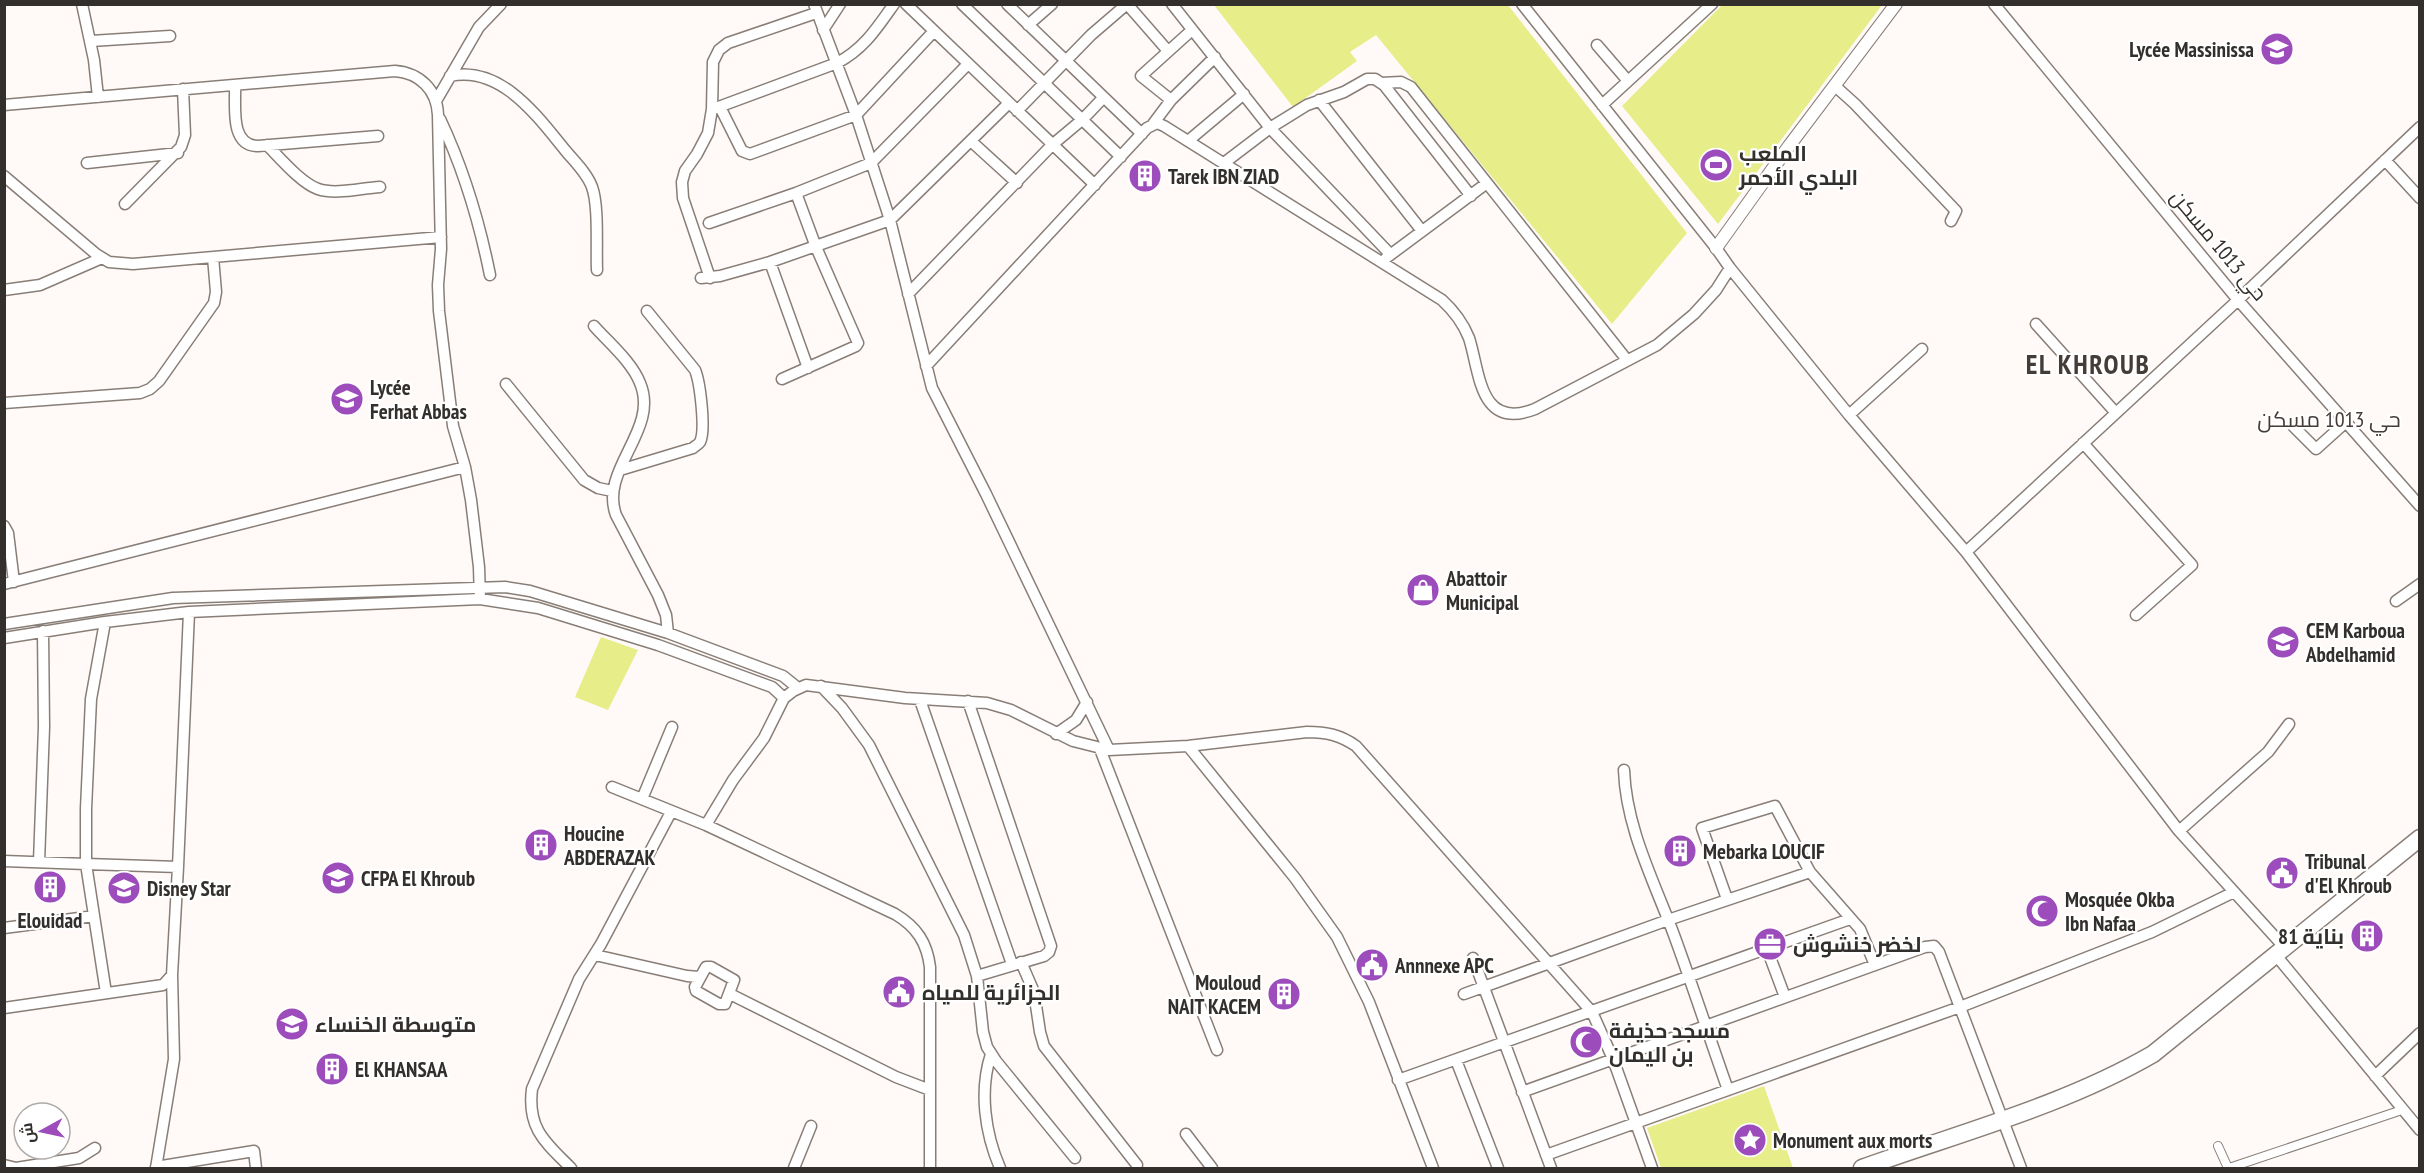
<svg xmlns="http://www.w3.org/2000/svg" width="2424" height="1173" viewBox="0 0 2424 1173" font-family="'PT Sans Narrow',Cairo,sans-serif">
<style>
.green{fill:#e7ed89}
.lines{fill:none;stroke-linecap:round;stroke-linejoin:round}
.pedestrian-casing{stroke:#887e77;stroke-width:10}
.minor-casing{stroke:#887e77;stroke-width:13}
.tertiary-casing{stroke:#887e77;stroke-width:14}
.primary-casing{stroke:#887e77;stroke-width:19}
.pedestrian{stroke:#fff;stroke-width:8}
.minor{stroke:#fff;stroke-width:10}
.tertiary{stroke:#fff;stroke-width:12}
.primary{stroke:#fff;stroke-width:16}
.labels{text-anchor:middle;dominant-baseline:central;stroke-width:4.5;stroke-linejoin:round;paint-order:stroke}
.poi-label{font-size:21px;font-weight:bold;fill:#332f2c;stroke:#fff;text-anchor:start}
.street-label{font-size:21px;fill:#332f2c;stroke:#fff}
.neighbourhood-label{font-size:22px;fill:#453c37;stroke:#fff}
.district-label{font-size:27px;font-weight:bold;letter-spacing:1.5px;fill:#453c37;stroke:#fff}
</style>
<rect width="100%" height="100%" fill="#fffaf7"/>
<path class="green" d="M1214,5h294l179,228 -75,91 -236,-289 -26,17 7,9 -64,46z
M1722,5h160l-164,219 -96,-118z
M601,637l37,13 -30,60 -33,-13z
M1764,1086l29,82h-132l-14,-40z"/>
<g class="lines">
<defs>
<path id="pedestrian" d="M2218,1146l10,22
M2229,1168l173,-58"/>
<path id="minor" d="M82,4l12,56 4,37
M814,4l42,111 34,105 42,168 54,106 123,256
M906,4l189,181
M962,4l159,153
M1007,4l135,130
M1127,4l41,47
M1172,4l98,124 120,126
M1522,4l194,244 14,20 119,147 117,137 213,279 105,116
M1994,4l244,296 182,206
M1028,25l24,-21
M823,30l17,-26
M91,41l79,-5
M1597,45l31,36
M450,76c51,-11 87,40 115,74 9,11 22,23 27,37 7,19 4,61 5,83
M1381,83l20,-1 10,5 216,273
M235,85c1,20 -6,61 23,61l120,-10
M1835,86l20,18 101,107 -5,10
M1171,100l-30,-24 51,-46
M1319,100l103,131
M436,101l43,-74 22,-23
M4,105l391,-34c25,2 42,19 43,44l3,134 -3,36 1,26 14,115 12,41 6,33 8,67 1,32
M1602,105l110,-101
M720,107l22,44 8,3 106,-39 78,-84
M713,109l124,-46c27,-14 40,-35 57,-59
M1017,111l74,-76 36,-31
M440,119c24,51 39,101 50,156
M1153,124l18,-24 44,-43
M1188,141l56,-47
M972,142l45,41
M267,145c13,13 34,38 51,44 18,6 43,-1 62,-2
M2385,160l35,38
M87,163l91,-10
M1224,163l46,-35 37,-23 37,-13 23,-13h8l9,6 87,111
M4,176l92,78 13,8 24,2 308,-27
M125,204l56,-57 4,-12 -2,-46
M709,223l87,-30 75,-30 97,-99
M1386,258l101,-75
M770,262l38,106
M701,278l19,-2 50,-14 120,-42 119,-117
M710,278l-27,-80 -1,-16 3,-11 12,-17 11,-21 4,-24 1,-47 6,-12 9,-7 88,-30
M4,290l36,-5 62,-27
M908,294l144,-149 31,-26 20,-21
M2036,324l80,89
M594,326c15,17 38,36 46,57 20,47 -41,86 -24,132l42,80 8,20 2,18
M926,366l221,-238 10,-5 7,3 278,174c12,11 21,23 27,38 11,34 10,93 66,71l122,-64 37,-31 22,-24 14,-22
M782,379l74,-33 2,-3 -42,-96 -20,-54
M506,384l78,96 14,8 14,3
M4,403l136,-10 10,-4 9,-8 55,-78 2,-11 -3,-35
M1849,415l73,-66
M2293,426l23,23 30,-27
M2083,443l109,122 -56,50
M620,470l73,-22c2,-2 5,-3 7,-6 6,-12 0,-60 -5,-72l-48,-59
M4,526l4,7 6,49
M1966,552l272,-252 182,-173
M4,584l461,-117
M2396,601l24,-17
M105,622l-14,77 -5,110v55l92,3 11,-255
M4,624l169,-26 332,-11 25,4 138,42 115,43 15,12
M4,638l101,-16 84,-10 291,-13 58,9 120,37 114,42 12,11
M821,686l21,22 27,37 95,190 13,41 6,56 4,15 9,14 79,97
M920,700l92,264
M968,701l83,245 -2,6 -5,4 -67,20
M1056,734l20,-14 11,-18
M1188,746l107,132 42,59 32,65 64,166
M1100,749l117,301
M1624,770c2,58 30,111 50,165 19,52 36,104 54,155
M612,787l94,38 189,89c22,13 32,29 35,53v201
M642,799l30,-72
M706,825l27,-45 31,-42 20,-40 9,-7 13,-6 99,13 82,5 24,7 62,31 36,9 79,-4 119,-14c20,0 33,3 49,14l236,266 21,47 39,109
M2179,831l89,-79 21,-28
M4,861l82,3 20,129
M39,862l5,-135 -1,-96
M1727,899l-25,-71 73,-22 35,66 50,57 15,36
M4,928l90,-12
M1767,949l18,48
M2275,954l145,176
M595,955l92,21 13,1
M1473,958l78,210
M1021,962l13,30 6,40 4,14 93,119
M706,967h5l23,13 -9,24h-6l-23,-13 -1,-4z
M730,994l166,83 34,13
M1464,994l204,-74 142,-48
M4,1008l159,-23 9,-10 6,-108
M991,1054c-12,37 -6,79 9,114
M1456,1060l42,108
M2375,1076l45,-43
M1398,1080l452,-161
M1522,1092l403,-145 9,-1 5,6 82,216
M1186,1134l26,34
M1546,1155l414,-148 192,-75 82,-40
M4,1165l12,3 63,-10 16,-10
M156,1167l98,-16 2,17
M156,1168l18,-109 -2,-84
M571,1168c-25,-25 -44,-39 -39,-79l47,-110 22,-35 70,-132
M794,1168l17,-42"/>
<path id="tertiary" d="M1716,248l73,-102 107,-142"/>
<path id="primary" d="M1862,1168c97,-35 201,-62 291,-114l267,-216"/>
</defs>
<use href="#pedestrian" class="pedestrian-casing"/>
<use href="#minor" class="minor-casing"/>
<use href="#tertiary" class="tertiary-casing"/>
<use href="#primary" class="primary-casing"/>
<use href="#pedestrian" class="pedestrian"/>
<use href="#minor" class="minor"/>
<use href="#tertiary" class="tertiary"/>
<use href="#primary" class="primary"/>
</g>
<defs>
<symbol id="school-disc" viewBox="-11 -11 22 22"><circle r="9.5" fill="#9d4cbc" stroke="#fff"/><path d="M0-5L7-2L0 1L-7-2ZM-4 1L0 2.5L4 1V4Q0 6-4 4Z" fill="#fff"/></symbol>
<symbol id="stadium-disc" viewBox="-11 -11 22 22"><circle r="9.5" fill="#9d4cbc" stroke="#fff"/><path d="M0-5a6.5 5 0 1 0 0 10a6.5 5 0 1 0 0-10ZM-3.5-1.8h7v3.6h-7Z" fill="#fff"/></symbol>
<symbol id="building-disc" viewBox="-11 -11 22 22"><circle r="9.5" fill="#9d4cbc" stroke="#fff"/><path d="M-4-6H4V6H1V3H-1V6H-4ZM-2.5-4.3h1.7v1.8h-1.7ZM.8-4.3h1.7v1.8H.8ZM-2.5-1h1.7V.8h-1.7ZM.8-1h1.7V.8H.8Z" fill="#fff"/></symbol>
<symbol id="shop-disc" viewBox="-11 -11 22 22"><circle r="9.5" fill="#9d4cbc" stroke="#fff"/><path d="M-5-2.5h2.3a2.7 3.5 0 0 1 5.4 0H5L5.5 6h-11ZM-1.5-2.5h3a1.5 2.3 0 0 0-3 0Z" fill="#fff"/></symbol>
<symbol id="civic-disc" viewBox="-11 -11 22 22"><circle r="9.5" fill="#9d4cbc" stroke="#fff"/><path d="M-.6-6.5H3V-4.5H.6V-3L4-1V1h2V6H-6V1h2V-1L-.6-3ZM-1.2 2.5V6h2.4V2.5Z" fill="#fff"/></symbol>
<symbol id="university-disc" viewBox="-11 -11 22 22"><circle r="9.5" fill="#9d4cbc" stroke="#fff"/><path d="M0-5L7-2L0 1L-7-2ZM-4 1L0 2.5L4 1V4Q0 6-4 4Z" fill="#fff"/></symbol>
<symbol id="mosque-disc" viewBox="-11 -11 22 22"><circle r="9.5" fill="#9d4cbc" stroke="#fff"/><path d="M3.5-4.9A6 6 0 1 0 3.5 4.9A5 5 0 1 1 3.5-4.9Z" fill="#fff"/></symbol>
<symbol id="office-disc" viewBox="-11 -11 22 22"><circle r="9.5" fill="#9d4cbc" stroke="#fff"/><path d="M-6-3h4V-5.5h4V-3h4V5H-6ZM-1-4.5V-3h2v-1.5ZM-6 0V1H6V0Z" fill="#fff"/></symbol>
<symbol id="sight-disc" viewBox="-11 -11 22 22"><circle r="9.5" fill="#9d4cbc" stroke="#fff"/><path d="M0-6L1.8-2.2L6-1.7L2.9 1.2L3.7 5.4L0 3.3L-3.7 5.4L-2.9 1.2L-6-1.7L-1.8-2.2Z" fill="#fff"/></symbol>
</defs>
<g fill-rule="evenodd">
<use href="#school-disc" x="2258" y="30" width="38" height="38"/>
<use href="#stadium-disc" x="1697" y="146" width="38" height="38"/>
<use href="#building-disc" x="1126" y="157" width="38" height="38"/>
<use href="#school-disc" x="328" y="380" width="38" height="38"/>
<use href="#shop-disc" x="1404" y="571" width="38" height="38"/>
<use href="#school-disc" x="2264" y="623" width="38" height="38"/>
<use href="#building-disc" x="522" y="826" width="38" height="38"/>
<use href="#building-disc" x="1661" y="832" width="38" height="38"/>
<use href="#civic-disc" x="2263" y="854" width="38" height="38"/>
<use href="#university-disc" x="319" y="859" width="38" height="38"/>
<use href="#building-disc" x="31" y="868" width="38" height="38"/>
<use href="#school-disc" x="105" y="869" width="38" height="38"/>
<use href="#mosque-disc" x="2023" y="892" width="38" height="38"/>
<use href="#building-disc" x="2348" y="917" width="38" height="38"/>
<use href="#office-disc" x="1751" y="925" width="38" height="38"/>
<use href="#civic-disc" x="1353" y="946" width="38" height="38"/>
<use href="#civic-disc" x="880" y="973" width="38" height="38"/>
<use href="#building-disc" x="1265" y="975" width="38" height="38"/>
<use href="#school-disc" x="273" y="1005" width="38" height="38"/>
<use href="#mosque-disc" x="1567" y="1023" width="38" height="38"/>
<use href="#building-disc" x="313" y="1050" width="38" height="38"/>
<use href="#sight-disc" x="1731" y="1121" width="38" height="38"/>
</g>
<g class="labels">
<g class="poi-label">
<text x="2254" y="49" text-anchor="end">Lycée Massinissa</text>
<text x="1739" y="153">الملعب<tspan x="1739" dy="24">البلدي الأحمر</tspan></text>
<text x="1168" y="176">Tarek IBN ZIAD</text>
<text x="370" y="387">Lycée<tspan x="370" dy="24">Ferhat Abbas</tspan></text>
<text x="1446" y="578">Abattoir<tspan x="1446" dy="24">Municipal</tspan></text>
<text x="2306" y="630">CEM Karboua<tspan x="2306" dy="24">Abdelhamid</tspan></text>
<text x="564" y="833">Houcine<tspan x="564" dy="24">ABDERAZAK</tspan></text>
<text x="1703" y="851">Mebarka LOUCIF</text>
<text x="2305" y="861">Tribunal<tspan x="2305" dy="24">d'El Khroub</tspan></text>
<text x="361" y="878">CFPA El Khroub</text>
<text x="147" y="888">Disney Star</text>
<text x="2065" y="899">Mosquée Okba<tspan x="2065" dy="24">Ibn Nafaa</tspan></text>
<text x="50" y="920" text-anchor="middle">Elouidad</text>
<text x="2344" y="936" text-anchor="end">بناية 81</text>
<text x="1793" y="944">لخضر خنشوش</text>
<text x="1395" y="965">Annnexe APC</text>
<text x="1261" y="982" text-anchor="end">Mouloud<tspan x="1261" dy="24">NAIT KACEM</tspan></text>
<text x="922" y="992">الجزائرية للمياه</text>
<text x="315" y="1024">متوسطة الخنساء</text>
<text x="1609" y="1030">مسجد حذيفة<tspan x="1609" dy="24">بن اليمان</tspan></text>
<text x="355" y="1069">El KHANSAA</text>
<text x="1773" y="1140">Monument aux morts</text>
</g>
<g class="street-label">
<text transform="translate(2219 245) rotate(50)">حي 1013 مسكن</text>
</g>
<g class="neighbourhood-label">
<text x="2329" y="419">حي 1013 مسكن</text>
</g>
<g class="district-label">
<text x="2088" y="364">EL KHROUB</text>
</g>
</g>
<rect width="2424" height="1173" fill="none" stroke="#332f2c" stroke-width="12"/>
<g transform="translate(42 1131) rotate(262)"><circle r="28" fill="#ffffff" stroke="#adacab" stroke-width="1.5"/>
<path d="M0-4.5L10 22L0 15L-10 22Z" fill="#9d4cbc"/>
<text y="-9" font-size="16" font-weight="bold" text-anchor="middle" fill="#332f2c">ش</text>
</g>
</svg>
